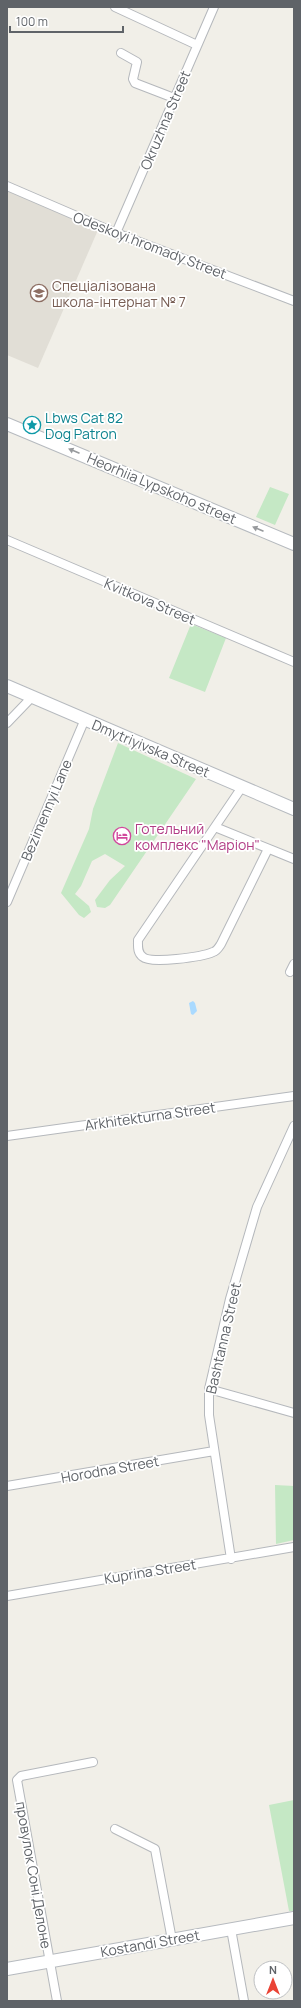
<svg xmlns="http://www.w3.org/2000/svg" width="301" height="2008" viewBox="0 0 301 2008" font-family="Manrope,sans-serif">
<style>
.education{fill:#e1ded6}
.green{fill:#c5e8c5}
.water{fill:#aadaff}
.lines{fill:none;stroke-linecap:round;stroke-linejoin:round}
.street-casing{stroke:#b5b8bc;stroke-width:10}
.secondary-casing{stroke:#b6babf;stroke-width:14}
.street{stroke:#fff;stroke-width:8}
.secondary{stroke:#fff;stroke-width:12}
.oneway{fill:#979a9d}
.labels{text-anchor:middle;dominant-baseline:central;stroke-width:3.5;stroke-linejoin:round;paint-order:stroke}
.street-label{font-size:14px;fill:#5f6368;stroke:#fff}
.education-label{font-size:14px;fill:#785e54;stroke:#fff;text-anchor:start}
.culture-label{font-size:14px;fill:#0d838f;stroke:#fff;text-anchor:start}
.hotel-label{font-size:14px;fill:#b23c85;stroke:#fff;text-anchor:start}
</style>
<rect width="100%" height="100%" fill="#f1efe8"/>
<path class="education" d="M7,191l91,39 -60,138 -31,-13z"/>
<path class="green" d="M270,487l19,7 -14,31 -19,-8z
M191,624l35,14 -21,54 -36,-14z
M118,743l78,36 -86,126 -5,3 -8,-1 -2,-7 15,-20 15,-14 -20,-12 -13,7 -11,25 -6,8 14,12 2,6 -7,6 -5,-3 -18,-22 28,-64 4,-20z
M275,1485l19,1v54l-18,4z
M294,1800v111h-5l-20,-106z"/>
<path class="water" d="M193,1001l2,2 2,8 -4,4 -2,-1 -2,-11z"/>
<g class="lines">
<defs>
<path id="street" d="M115,7l82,38
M121,53l16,9 -4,17 2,4 39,15
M7,186l109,47 178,68
M116,233l98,-226
M7,540l287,122
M7,723l25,-26
M242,787l-104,153c0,6 -1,13 5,17 7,7 59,0 70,-5 4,-1 6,-5 8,-8l47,-95
M215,827l79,32
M7,902l78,-183
M290,972l4,-8
M7,1136l287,-40
M209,1389l85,24
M7,1486l207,-35
M231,1559l-22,-144v-26l21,-90 27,-92 37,-81
M7,1596l287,-49
M115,1829l40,20 17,91
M231,1929l13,72
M57,2001l-40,-221 4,-4 72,-14"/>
<path id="secondary" d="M7,424l287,120
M7,686l287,123
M7,1969l287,-51"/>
</defs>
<use href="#street" class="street-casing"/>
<use href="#secondary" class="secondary-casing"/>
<use href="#street" class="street"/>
<use href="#secondary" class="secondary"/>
</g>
<defs><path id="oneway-solid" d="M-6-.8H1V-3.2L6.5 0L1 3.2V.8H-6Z"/></defs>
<g class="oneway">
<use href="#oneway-solid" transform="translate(74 451) rotate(-157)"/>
<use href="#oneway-solid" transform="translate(258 529) rotate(-157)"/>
</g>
<defs>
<symbol id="school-ring" viewBox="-11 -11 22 22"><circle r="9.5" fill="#fff" stroke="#8d6e63" stroke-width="1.5"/><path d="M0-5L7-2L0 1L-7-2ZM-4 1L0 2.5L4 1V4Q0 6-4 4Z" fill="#8d6e63"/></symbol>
<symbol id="sight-ring" viewBox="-11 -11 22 22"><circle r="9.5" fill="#fff" stroke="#0f9aa8" stroke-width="1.5"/><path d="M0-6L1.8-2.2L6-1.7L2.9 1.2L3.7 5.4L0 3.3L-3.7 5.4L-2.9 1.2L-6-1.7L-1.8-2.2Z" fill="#0f9aa8"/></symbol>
<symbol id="hotel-ring" viewBox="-11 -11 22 22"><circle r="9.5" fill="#fff" stroke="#d1479c" stroke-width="1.5"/><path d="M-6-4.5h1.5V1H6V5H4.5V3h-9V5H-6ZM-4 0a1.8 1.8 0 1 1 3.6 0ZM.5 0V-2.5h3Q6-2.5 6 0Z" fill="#d1479c"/></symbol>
</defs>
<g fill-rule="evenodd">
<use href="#school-ring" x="29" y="283" width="20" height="20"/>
<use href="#sight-ring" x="22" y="415" width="20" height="20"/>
<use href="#hotel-ring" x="112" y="826" width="20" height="20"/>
</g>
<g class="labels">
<g class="street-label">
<text transform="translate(165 120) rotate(-67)">Okruzhna Street</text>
<text transform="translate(150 245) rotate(21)">Odeskoyi hromady Street</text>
<text transform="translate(162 488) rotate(23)">Heorhiia Lypskoho street</text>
<text transform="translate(150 601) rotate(23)">Kvitkova Street</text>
<text transform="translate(151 748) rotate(23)">Dmytriyivska Street</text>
<text transform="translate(46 810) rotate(-67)">Bezimennyi Lane</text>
<text transform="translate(150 1116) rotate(-8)">Arkhitekturna Street</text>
<text transform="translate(223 1338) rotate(-77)">Bashtanna Street</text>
<text transform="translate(110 1469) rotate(-10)">Horodna Street</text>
<text transform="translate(150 1571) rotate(-9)">Kuprina Street</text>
<text transform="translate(34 1875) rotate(80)">провулок Соні Делоне</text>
<text transform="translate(150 1943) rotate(-10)">Kostandi Street</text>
</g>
<g class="education-label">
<text x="52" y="285">Спеціалізована<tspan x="52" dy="16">школа-інтернат № 7</tspan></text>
</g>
<g class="culture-label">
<text x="45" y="417">Lbws Cat 82<tspan x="45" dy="16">Dog Patron</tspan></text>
</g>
<g class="hotel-label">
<text x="135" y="828">Готельний<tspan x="135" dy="16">комплекс "Маріон"</tspan></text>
</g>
</g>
<rect width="301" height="2008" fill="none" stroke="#5f6368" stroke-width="16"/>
<g transform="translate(273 1980)"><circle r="19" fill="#ffffff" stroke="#bfc1c3"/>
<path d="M0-3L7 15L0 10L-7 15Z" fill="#ea4335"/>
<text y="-6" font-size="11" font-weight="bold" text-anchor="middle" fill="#5f6368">N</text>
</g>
<path d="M10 26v6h113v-6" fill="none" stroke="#5f6368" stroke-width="2"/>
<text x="16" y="26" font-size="12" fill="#5f6368" stroke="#ffffff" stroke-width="3" paint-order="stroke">100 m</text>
</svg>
